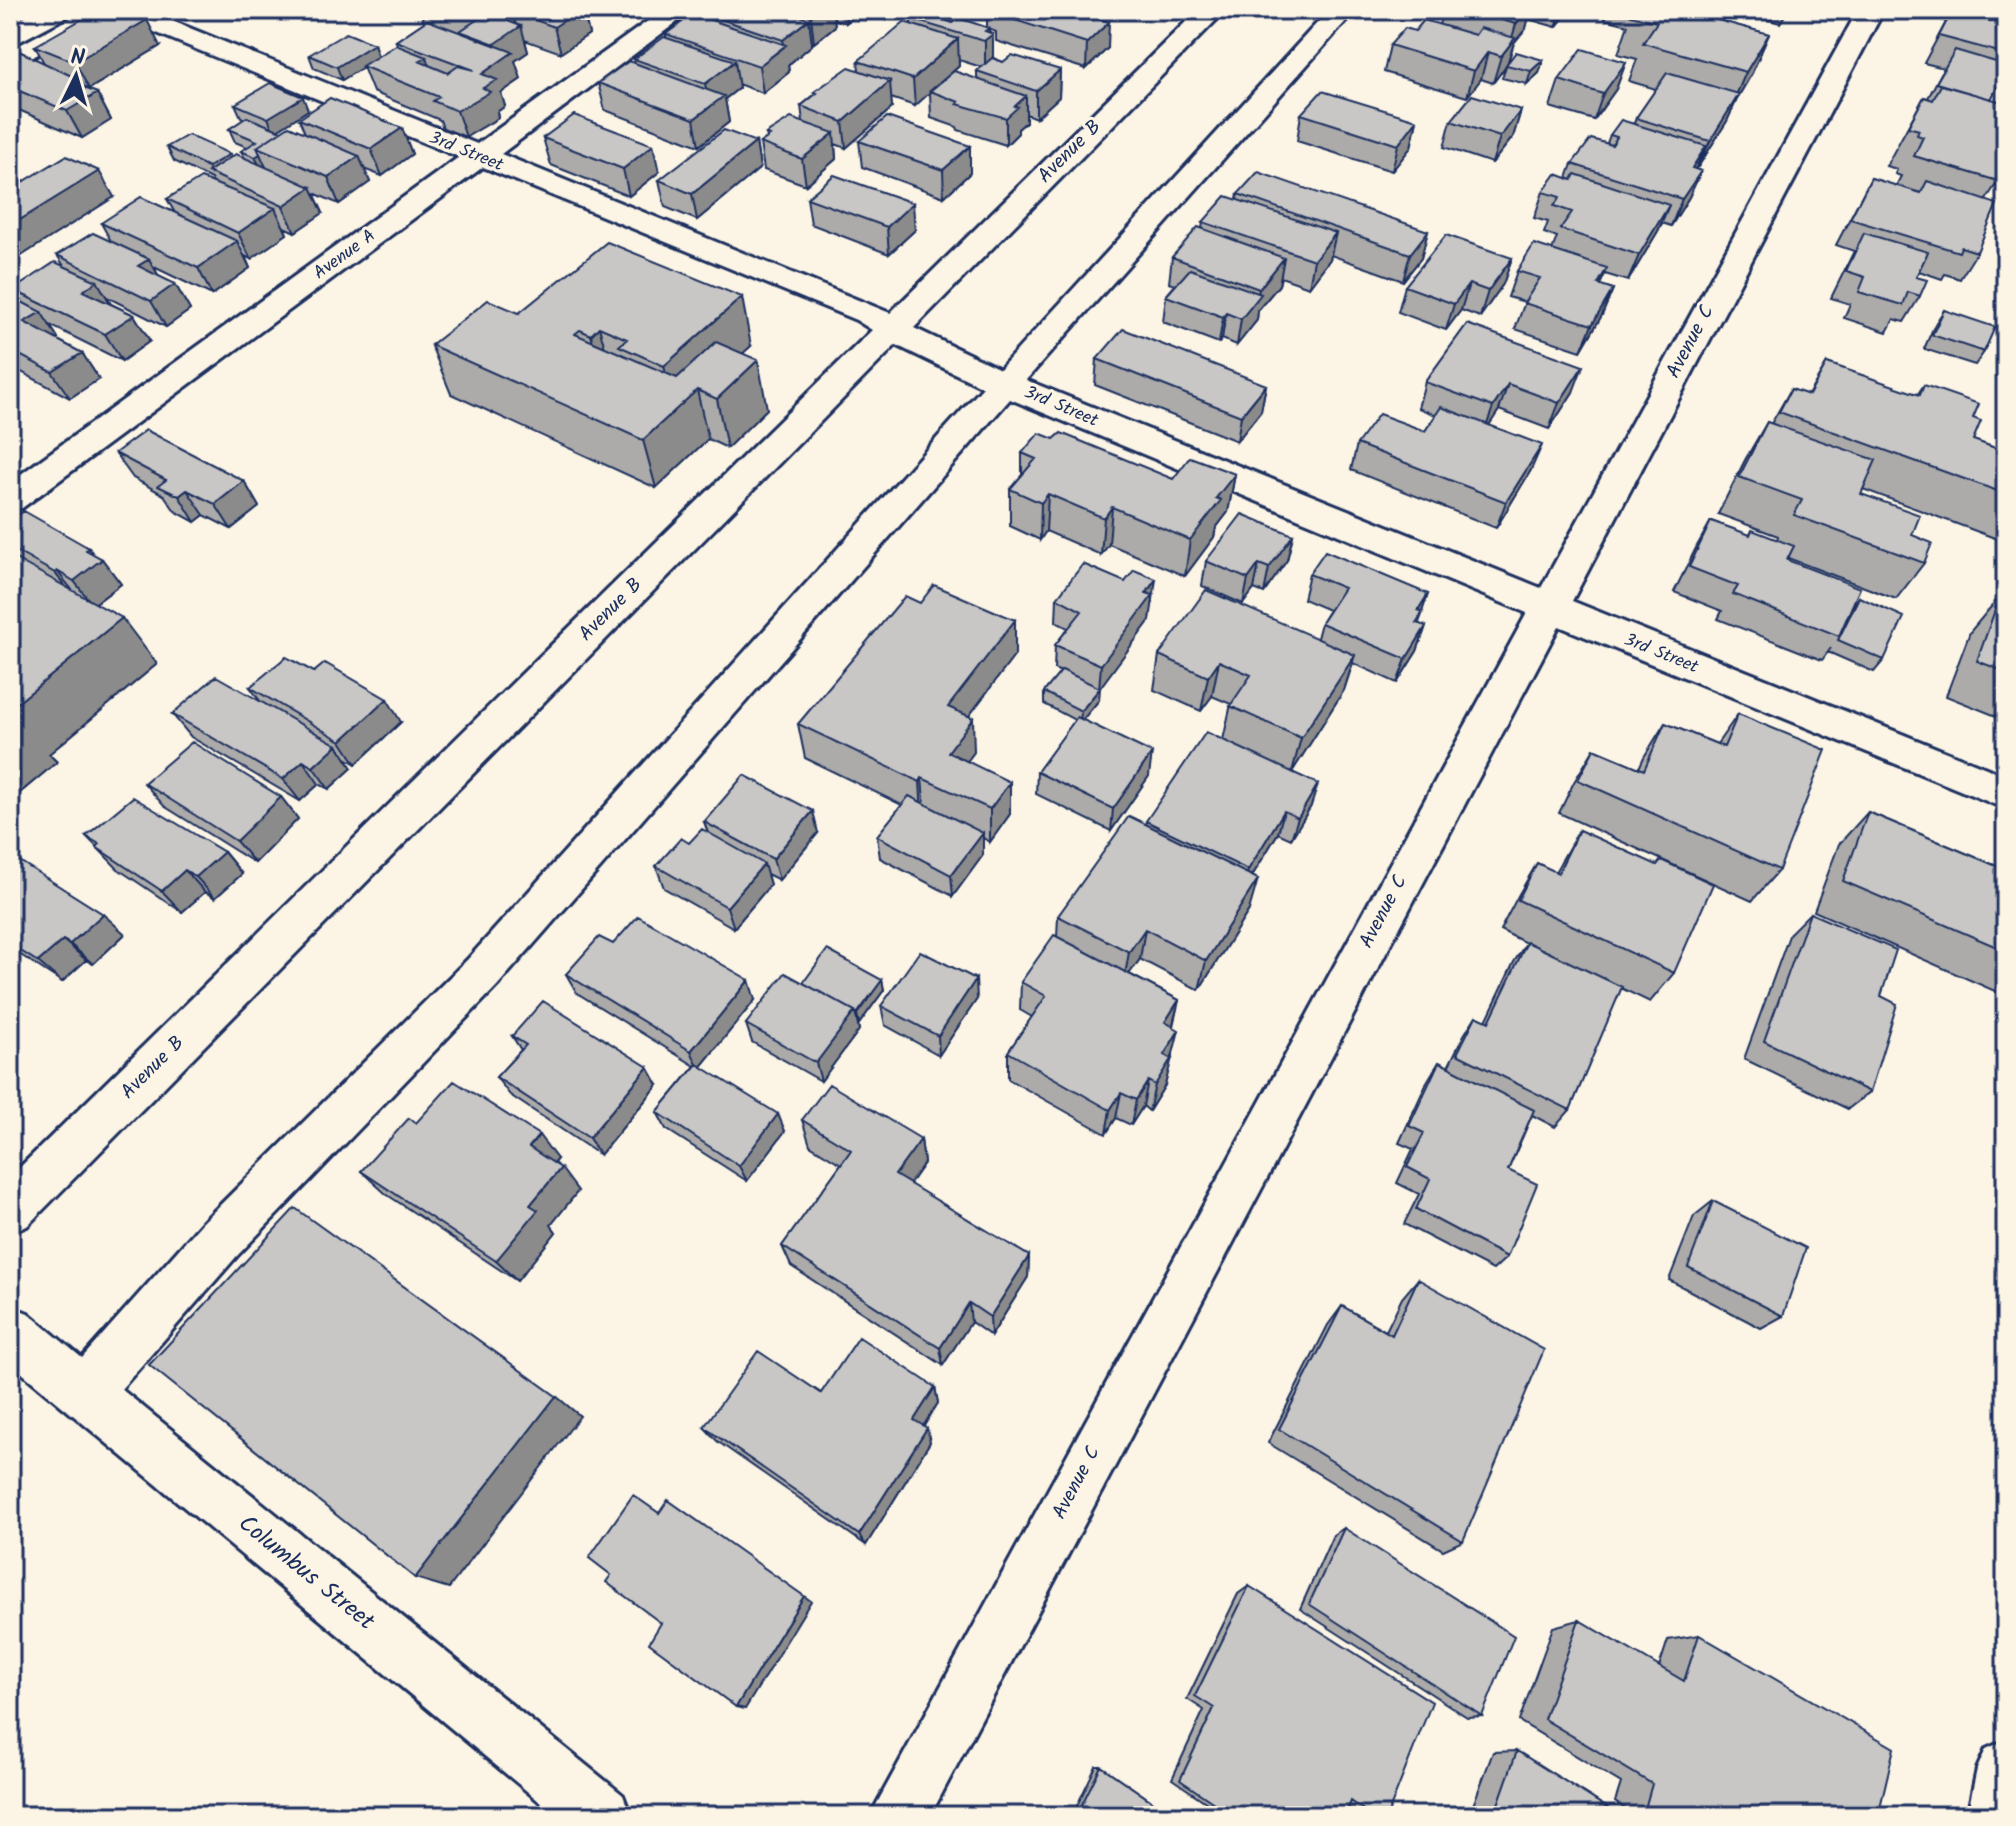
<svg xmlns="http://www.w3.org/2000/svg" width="2016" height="1826" viewBox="0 0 2016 1826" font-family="Kalam,sans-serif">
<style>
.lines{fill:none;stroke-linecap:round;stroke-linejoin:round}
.minor-casing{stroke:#1b2f5e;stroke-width:6}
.minor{fill:#fcf5e5;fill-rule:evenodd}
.wall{fill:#acabaa;stroke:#1b2f5e;stroke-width:2;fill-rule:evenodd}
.shaded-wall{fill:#8c8b8b;stroke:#1b2f5e;stroke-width:2}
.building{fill:#c8c7c6;stroke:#1b2f5e;stroke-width:2}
.labels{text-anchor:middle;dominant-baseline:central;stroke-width:6;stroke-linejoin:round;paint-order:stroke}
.far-street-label{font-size:18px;fill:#1b2f5e;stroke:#fcf5e5}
.street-label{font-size:20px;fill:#1b2f5e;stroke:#fcf5e5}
.near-street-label{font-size:24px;fill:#1b2f5e;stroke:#fcf5e5}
</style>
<rect width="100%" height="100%" fill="#fcf5e5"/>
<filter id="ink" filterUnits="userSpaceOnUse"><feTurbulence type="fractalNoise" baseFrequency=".0125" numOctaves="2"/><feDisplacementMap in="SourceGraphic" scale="16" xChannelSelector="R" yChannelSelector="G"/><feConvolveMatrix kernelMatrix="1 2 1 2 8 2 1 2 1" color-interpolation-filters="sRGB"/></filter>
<g filter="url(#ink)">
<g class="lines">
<defs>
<path id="minor" d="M86,10l9,2 4,6 -4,6 -85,45v-19z
M109,10h36l332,134 186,-134h30l-192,144 389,159 308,-303h28l-312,318 86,41 329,-359h27l-330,370 515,208 317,-578h26l-312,591 434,175v33l-447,-183 -629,1190h-60l657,-1203 -517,-214 -513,587 -261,271 -115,132 502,406 8,21h-74l-547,-453v-57l18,7 54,45 120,-135 265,-263 516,-573 -87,-42 -869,881 -17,7v-56l862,-847 -16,-10 -373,-153 -461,341 -12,3v-29l449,-325 -346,-142z
M1926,10h43l37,10v16l-76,-21z
M2006,1740v76h-39l10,-47 9,-20z"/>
</defs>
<use href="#minor" class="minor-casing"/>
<use href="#minor" class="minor"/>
</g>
<path class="wall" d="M160,10h44l-18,10z
M262,10h39l-7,4 -11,-4 -8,5z
M420,10h193l-16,10 -12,-4 4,18 -28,19 -36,-13 3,12 -13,9 6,18 -20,14 4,13 -8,6 1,6 -32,19 -23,-9 -3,-8 -67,-28 -10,-25 -21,13 -28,-12 -5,-13 65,-11 4,12 19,-10 -1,-5 28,-19z
M702,10h160l-16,13 -12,-4 1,7 -21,17 -2,-1v3l-24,20 1,7 -26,21 -25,-9 1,4 -14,11 4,23 -30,24 -94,-36 -7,-27 37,-20 -1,-4 32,-21v-4l35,-17 -1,-5z
M920,10h39v8l28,10v-18h84l37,38 -22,21 -90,-28v-9l-7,-3 4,29 10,4 57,8 -1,27 -23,21 -10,-4v8l-8,7v4l-12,12 -48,-15 -1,-3 -26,-9 -1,-26 -15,14 -24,-8 1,10 -46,40 -11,-4 1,15 -30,26 -42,-15 -4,-27 7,-5 -1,-4 37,-12 -2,-16 13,-11v-3l45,-22 -1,-9 53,-37v-5zM959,60l22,7 -4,4v8l-39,6 21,-19z
M1443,10h127l-14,17 -28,-8 -2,9 -12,15 -6,19 35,-2 -4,13 -12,11 -25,-6 4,-12 -13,17 -12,-4 -14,18 -83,-25 6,-27 25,-14 24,-6z
M1608,10h79v2l82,22 -17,39 -14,24 -11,24 -29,46h-2l-1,2 6,2 -12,26 -18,29 -9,-3 -4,8 -30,50 -23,-7 -5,11 13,4 -11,26 -21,36 -66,-22 10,-27 -17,-5 9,-26 35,-21 5,-13 -13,-4 4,-11 -14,-4 9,-26 24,-14 5,-14 35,-21 3,-8 24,-12 2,-5 20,-29 -27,-8 8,-22 -19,-5 10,-29 -23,-6z
M1734,10h54l-8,13z
M1952,11l54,14v60l-7,-2 -8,16 7,82 -12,19 -9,52 -17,27 -15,-5 -3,5 -23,-8 -3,6 4,19 -16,26 -10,-3 -7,13 -43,-14 6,-14 -19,-6 23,-47 -18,-6 35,-67 25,8 5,-10 -6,-2 2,-5 -11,-3 38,-69 4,1 16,-30 -20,-5z
M35,46h125l-71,43 -6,-3 1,2 13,5 14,27 -29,18 -72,-32v-50l34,7z
M1626,62l-10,27 -22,31 -44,-13 9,-27z
M235,104l73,6 -31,20 4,1 24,2 -6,-14 103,9 10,26 -30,22 -18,-7 6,13 -31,22 -25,-11 9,20 -28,19 -11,-5 3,7 -36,25 -6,-3 5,12 -38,27 -58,-28 5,10 16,7 15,26 -24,17 -59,-30 4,7 23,11 16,26 -28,20 -72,-36 8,13 -2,1 26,14 17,26 -29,19 -60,-32v-61l11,-3 -8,-12 51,-24 -7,-11 54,-14 -10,-18 74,-10 -8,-14 46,-16 -2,-4 -37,-18 -7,-14 63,7 1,3 14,1 -4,-7 6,-4 -12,-5 -6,-13 16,-10 -4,-2z
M1521,110l-8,27 -21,26 -48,-16 7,-26z
M1301,114l116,6 -6,27 -19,24 -95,-30z
M543,138l116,34 -30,24 -78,-31z
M859,141l111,5v27l-26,24 -82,-30z
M756,142l4,26 -63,52 -32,-13 -6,-27z
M10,190l104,7 -96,61 -8,-3z
M1238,194l190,37 -7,27 -18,23 -72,-26 -1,4 -21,28 -28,-10 -2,8 -21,25 -1,10 -20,25 -15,-6 -3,4 -56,-21 3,-26 9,-11 -6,-2 3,-26 30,-28 1,-7 34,-22z
M807,198l108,32 -26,24 -78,-30z
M1512,258l-9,26 -23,33 -19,-7 -15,20 -48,-18 7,-26z
M1944,310l40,42 -9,13 -51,-16 11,-25z
M519,313l232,33 -9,8 25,55 -40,39 -19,-9 -52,49 -205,-94 -20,-49z
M1467,324l106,68 -24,37 -50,-19 -10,15 42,45 -35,58 -145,-58 6,-26 68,-13 11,-16 -18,-7 7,-26z
M1097,359l169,26 -5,26 -24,30 -142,-56z
M1827,363l90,32 7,-10 49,33v22l33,12v81l-6,7 -137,-51 -2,5 51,41 12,28 -28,36 -108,-41 -1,2 65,47 7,-10 25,63 -10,12 -46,-20 3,-4 -9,12 -104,-41 4,-8 -48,-19 23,-46 14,-25 38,14 28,5 1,-4 -60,-22 27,-54 22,-38 4,2 20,-35 17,6z
M1054,439l119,40 62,-5 -7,38 -12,16 -2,9 -29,39 -76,-32 -8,11 -55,-24 -6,9 -30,-14v-37l12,-14v-22z
M115,453l129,28 15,26 -28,22 -27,-14 -9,7 -20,-11 -11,-16 -31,-17z
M10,521l79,27 4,6 9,5 19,25 -25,19 61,61 -108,90 8,8 -47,39z
M1293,535l-6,25 -23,33 -10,-4 -11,15 -41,-18 4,-25z
M1309,574l119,20 -10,30 8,2 -9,25 -20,32 -44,-20 -9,27 -52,82 19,34 -20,33 -13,-6 -26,43 -3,34 -50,80 -59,-31 -11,15 50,26 -6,26v31l-3,5 -5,23 -16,26 -6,-5 -12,19 -15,-7 -10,16 -98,-55v-27l24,-35 -12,-7 1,-28 36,-45 1,-21 88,-92v-3l77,-81 8,-36 -19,-8 -11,15 -47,-21 5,-35 158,-17 4,-15 8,-13 -26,-11z
M2000,596l6,2v122l-60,-24 24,-64z
M1057,598l96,5 -2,3 -1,14 -51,68v12l-17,20 67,56 -38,55 -75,-37 1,-22 38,-52 -31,-16v-12l17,-20 -7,-3 1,-24 13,-17 -12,-6z
M920,603l95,17v35l-46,61 5,36 -7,9 43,53 -20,28 -7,-4v17l-30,41 -73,-38 -3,-22 25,-31 -97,-47 -7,-34z
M250,687l151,35 -45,42 -12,-7 8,11 -23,21 -10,-5 -19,17 -109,-64 -19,-23 88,-13z
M1738,714l41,156 -27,31 -193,-88 15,-31 20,-33 45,19 5,-11 21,-34 52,21z
M144,783l137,14 17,22 -43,44 -91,-57z
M1868,812l138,58v126l-192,-85 25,-67z
M704,822l114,11 -39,47 -12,-6 3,11 -36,43 -70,-40 -8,-22 33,-23 19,-10z
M1579,830l95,143 -24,29 -29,-14 -51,122 -15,17 -23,-12 -24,55 -1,87 -14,13 -89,-46 15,-30 -22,-11 16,-34 -14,-6 29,-63 11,-18 9,5 16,-32 12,-19 10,5 28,-59 12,-19 -26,-13 19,-36 18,-31 18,9z
M86,836l138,16 18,22 -27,24 -10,-6 -23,20 -64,-43z
M10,855l115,79 -32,30 -7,-4 -24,22 -52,-34z
M1810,913l71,83 -11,96 -22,17 -104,-50 46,-126z
M613,944l142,56 -54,66 84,65 -38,50 -81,-52 -9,-17 38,-46 -118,-73 -11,-19z
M882,980l2,10 -25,34 -1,-1 1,7 -38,51 -69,-39 -6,-18 57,-41z
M977,999l-38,56 -54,-30 -4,-19z
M512,1036l146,49 -58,70 -90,-60 -14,-18 25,-27z
M802,1120l119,19 3,24 -15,21 120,72 -1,21 -37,59 -20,-14 -28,43 -152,-99 -9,-20 59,-82 -31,-19z
M416,1123l141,36 -3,4 24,28 -27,34 5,7 -39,49 -131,-87 -25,-23z
M1713,1201l70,115 -22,12 -92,-48 25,-64z
M1418,1279l45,262 -20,9 -175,-107 60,-118 14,-19 44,25 16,-33z
M935,1387l3,16 -14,23 6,16 -64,103 -149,-104 -13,-14 117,-34z
M1344,1528l138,188 -15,1 -167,-108 33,-74z
M1249,1586l123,230h-13l-11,-8 -3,8h-119l-54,-37 32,-69 -17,-11 51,-105z
M1579,1620l80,47 9,-27 31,-5 179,181h-242l-21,-14 6,-19 -102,-62 34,-94z
M1517,1751l103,65h-151l24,-64z
M1096,1766h5l72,50h-101z"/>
<path class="shaded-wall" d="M10,10h24l-20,11 -4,-6z
M181,10h23l-18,10z
M273,10h10l-8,5z
M580,10h3l6,24 -28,19 -7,-26z
M595,10h18l-16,10z
M819,10h14l2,16 -21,17 -3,-27z
M845,10h17l-16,13z
M954,10h5v21l-15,-11z
M1527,10h4l-5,18 -12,15 -7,21 -14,19 8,-27 9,-11 6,-21z
M1562,10h8l-14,17z
M513,16l4,12 4,-2 7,26 -13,9 6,18 -20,14 4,13 -8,6 1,6 -32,19 -9,-26 25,-37 18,-13 -5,-17 12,-23z
M809,19l3,26 -24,20 1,7 -26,21 -4,-27 25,-19 -1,-7z
M147,20l13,26 -71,43 -14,-27z
M1109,22l-1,26 -22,21 1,-26z
M989,28v9l4,-3v26l-8,8v-37z
M1769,34l-17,39 -14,24 -11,24 -29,46 12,-26 22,-36 14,-33z
M958,39l1,27 -44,40 -2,-27z
M374,44l4,14 -36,22 -5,-13z
M1488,52l-7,27 -14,18 7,-26z
M426,57l9,26 -16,-22z
M1543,60l-4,13 -12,11 4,-13z
M735,61l4,27 -14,11 4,23 -30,24 -5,-27 16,-12 -5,-23z
M1626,62l-10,27 -22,31 9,-26z
M1060,70l-1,27 -23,21v-27z
M80,80l10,18 7,-5 14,27 -29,18 -15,-27 7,-27z
M890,81l2,27 -46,40 -3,-26z
M1026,96v26l-8,7v4l-12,12v-27l9,-12z
M303,97l5,13 -34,22 -6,-14z
M1521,110l-8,27 -21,26 8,-26z
M1417,120l-6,27 -19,24 6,-26z
M402,128l10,26 -30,22 -11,-27z
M834,133l2,26 -30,26 -4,-26z
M756,142l4,26 -63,52 -5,-26z
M653,145l6,27 -30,24 -6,-27z
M970,146v27l-26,24 -1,-27z
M1706,146l-12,26 -2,-4z
M230,154l6,14 -25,6 -3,-7z
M260,154l6,13 -4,3 -7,-13z
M359,156l11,26 -31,22 -11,-27z
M99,171l15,26 -96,61 -8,-12v-20z
M1701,171l-12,26 -18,29 11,-27z
M311,187l12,26 -28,19 -12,-26z
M913,203l2,27 -26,24 -2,-27z
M1669,205l-11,26 -30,50 11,-26z
M275,208l12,26 -36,25 -13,-26z
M1428,231l-7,27 -18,23 7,-27z
M1336,233l-6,26 -21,28 5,-27z
M237,241l13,27 -38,27 -14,-27z
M1284,258l-5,27 -21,25 -1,10 -20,25 4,-26 16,-20 2,-10z
M1512,258l-9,26 -23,33 8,-26z
M149,259l15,26 -26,-19z
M97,281l16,27 -30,-17z
M175,284l15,26 -24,17 -15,-26z
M1469,284l-8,26 -15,20 8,-26z
M1613,289l-11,26 -21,36 11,-26z
M742,297l9,49 -50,46 -4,-2 11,49 -52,49 -13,-48 32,-30 -11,-44z
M41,312l17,26 -16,11 -18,-27z
M1226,313l-4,26 -3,4 4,-26z
M134,315l16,26 -28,20 -17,-27z
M599,327l14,49 -8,8 -14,-49z
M82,353l17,26 -29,19 -18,-26z
M758,360l9,49 -40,39 -10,-49z
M1583,366l-10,26 -24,37 10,-26z
M1508,384l-9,26 -15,23 9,-26z
M1266,385l-5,26 -24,30 4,-25z
M1542,445l-11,25 -35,58 10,-26z
M1235,474l-7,38 -12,16 -2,9 -29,39 5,-36 26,-42z
M244,481l15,26 -28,22 -16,-25z
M187,490l17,25 -9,7 -16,-26z
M1048,494l-2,37 -6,9 1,-37z
M1112,507l-3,37 -8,11 3,-37z
M1293,535l-6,25 -23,33 5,-25z
M89,548l10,14 3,-3 19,25 -28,21 -19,-24 12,-31z
M1259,564l-5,25 -11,15 5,-25z
M57,571l20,25 -3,2 -19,-25z
M1156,579l-6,41 -51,69 2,-24z
M1428,594l-8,22 3,-4 -9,24 4,-26z
M122,618l35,46 -108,90 8,8 -47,39v-92z
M1015,620v35l-65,86 -2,-34z
M1426,626l-9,25 -20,32 9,-24z
M1355,655l-11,35 -52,82 9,-34z
M1219,661l-7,35 -11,15 7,-34z
M1100,688l-1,12 -19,23 1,-12z
M387,699l14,23 -45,42 -15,-23z
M973,718l1,34 -24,33 -2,-33z
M337,745l15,23 -23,21 -16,-22z
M1152,753l-3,23 -38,55 2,-22z
M303,761l16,23 -19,17 -17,-22z
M922,778l3,32 -3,4 -2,-32z
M1010,782v32l-20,28v-33z
M1318,784l-7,22 -20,33 7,-21z
M281,797l17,22 -43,44 -19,-22z
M813,811l5,22 -39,47 -6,-21z
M1284,811l-6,22 -35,58 5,-21z
M983,833v22l-30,41 -2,-21z
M224,852l18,22 -27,24 -19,-21z
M764,864l6,21 -36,43 -7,-21z
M185,870l20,22 -23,20 -20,-21z
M1258,879l-9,31 -50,80 7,-29z
M103,914l22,20 -32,30 -23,-20z
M1145,929l-5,30 -16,22 5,-29z
M63,940l23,20 -24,22 -24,-20z
M976,979l1,20 -38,56 -1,-19z
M749,980l6,20 -56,69 -8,-18z
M882,980l2,10 -25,34 -2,-10z
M1179,1000l-7,28 -7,-6z
M855,1011l4,19 -38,51 -5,-18z
M1179,1030l-14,55 -16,26 6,-26 9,-30z
M648,1067l10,18 -58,70 -11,-17z
M1148,1081l-5,25 -12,19 5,-25z
M1121,1093l-5,25 -10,16 4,-24z
M778,1114l7,17 -38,50 -8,-15z
M539,1135l18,24 -9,11 -19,-23z
M921,1139l3,24 -24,35 -5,-23z
M561,1168l17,23 -27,34 5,7 -39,49 -21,-20 34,-56z
M1029,1256l-1,21 -37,59 -1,-19z
M969,1303l2,19 -28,43 -3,-17z
M935,1387l3,16 -20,31 -4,-14z
M556,1396l24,20 -131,172 -34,-10z
M927,1428l3,14 -64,103 -7,-10z
M804,1596l7,5 -66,108 -9,-2z"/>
<path class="building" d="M98,10h24l25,10 -72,42 -40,-16z
M452,10h43l18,6 -6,5 14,5 -26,18 -35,-13 18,-12z
M508,10h72l-26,17z
M702,10h81l26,9 -26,21 -83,-28z
M792,10h27l-8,6z
M920,10h34l-10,10 9,3 5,-5 31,10 -4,3 8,3 -9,7 -73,-22z
M1001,10h70l38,12 -22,21 -91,-29z
M1467,10h60l-11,14z
M1635,10h46l88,24 -23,38 -103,-29 14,-21 -26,-7z
M1952,11l54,14v29l-67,-18z
M693,14l93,31 -27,21 -93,-32z
M427,20l86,32 -31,22 15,6 -14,8 7,4 -33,19 -24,-10 6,-4 -77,-31 34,-21 30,12 -7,4 29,12 10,-7 16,4 -78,-29z
M1424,20l51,15 5,-7 35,10 -14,18 -13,-4 -14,19 -84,-26 15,-17 10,3z
M904,22l54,17 -45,40 -55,-18z
M346,33l28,11 -37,23 -28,-12z
M664,37l71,24 -30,23 -71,-25z
M1582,49l44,13 -23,32 -44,-14z
M1955,50l51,15v5l-15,29 -55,-16z
M19,51l61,29 -6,4 23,9 -30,18 -57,-24v-31z
M1516,52l27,8 -12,11 -25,-6z
M1012,55l48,15 -24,21 -59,-20 15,-13 11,4z
M629,61l95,35 -30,23 -96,-36z
M849,67l41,14 -47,41 -42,-16 16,-13 -3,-1z
M954,71l72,25 -11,10 3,1 -12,11 -49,-14 2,-2 -29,-11z
M1667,73l72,21 -29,47 -74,-23z
M270,83l33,14 -35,21 -33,-14z
M1941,85l65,18v60l-8,18 -84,-25 9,-19 -6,-2 2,-5 -11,-3 16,-30 9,3z
M1322,91l95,29 -19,25 -97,-31z
M1472,95l49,15 -21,27 -49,-16z
M330,98l72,30 -31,21 -72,-30z
M574,115l79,30 -30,24 -80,-31z
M247,117l34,14 -24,16 3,7 -5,3 -14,-6 16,-10 -28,-12z
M887,117l83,29 -27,24 -84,-29z
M791,118l43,15 -32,26 -42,-16 10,-7 -4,-2z
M1621,120l85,26 -14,22 9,3 -19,28 -110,-35 19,-25 21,6 5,-8 -7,-2z
M289,126l70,30 -31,21 -71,-30z
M724,130l32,12 -64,52 -33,-14z
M188,135l42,19 -22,13 -41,-20z
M236,154l75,33 -28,19 -75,-34z
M66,156l33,15 -89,55v-36z
M1258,172l170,59 -18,23 -172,-60z
M1556,174l16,6 3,-6 94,31 -30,50 -79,-26 12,-17 -18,-6 6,-9 -17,-5z
M834,175l79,28 -26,24 -80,-29z
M201,178l74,30 -37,25 -71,-34z
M1871,178l50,15 6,-12 70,23 -20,48 -16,-5 -2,5 -109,-33z
M1226,196l110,37 -22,27 -111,-38z
M141,197l96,44 -39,27 -97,-45z
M1198,227l86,31 -25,31 -87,-32z
M93,233l56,26 -11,7 37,18 -24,17 -94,-46z
M1864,233l64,19 -12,25 11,3 -7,16 -12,-4 -5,13 -44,-13 6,-15 -19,-6z
M1446,235l66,23 -24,33 -19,-7 -15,20 -49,-18z
M607,242l135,55 -78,69 -45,-20 8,-7 -28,-12 -8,8 -11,-5 -5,4 102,44 39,-36 42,18 -41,39 -20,-9 -54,50 -212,-95 57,-45 31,13z
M1534,244l73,24 -9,16 15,5 -21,36 -68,-22 16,-25 -23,-7z
M55,262l42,19 -14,10 51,24 -29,19 -92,-44z
M1190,269l71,25 -20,25 -15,-6 -3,4 -57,-21z
M18,300l23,12 -17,10 58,31 -30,19 -42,-22v-45z
M1944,310l51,17 -11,25 -52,-17z
M1467,324l116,42 -24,37 -51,-19 -15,23 -68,-25z
M1123,329l143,56 -25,31 -144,-57z
M1827,363l93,32 4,-10 55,19 -6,14 8,3 -8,19 33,12v42l-227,-82 12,-23 18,6z
M1441,407l101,38 -36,57 -149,-58 22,-30 46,17z
M1767,422l109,38 -15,34 59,21 -8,20 20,8 -8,20 -130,-48 8,-15 -63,-23z
M146,430l98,51 -29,23 -28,-14 -8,6 -21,-10 8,-6 -51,-27z
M1039,433l15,6 7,-6 112,46 17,-22 45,17 -19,24 5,2 -31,40 -78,-33 -8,11 -56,-24 -7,9 -31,-14 26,-30 -14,-6z
M24,511l65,37 -3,2 16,9 -28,22 -17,-10 -2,2 -45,-25v-27z
M1242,514l51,21 -24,33 -10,-4 -11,15 -42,-18z
M1711,521l39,14 2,-5 42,16 -7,14 73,28 -21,48 -106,-42 5,-8 -49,-19z
M1325,551l103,43 -10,16 5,2 -7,11 10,3 -20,33 -85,-36 23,-35 -35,-14z
M10,556l112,62 -112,91z
M1083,564l42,18 9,-12 22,9 -10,14 7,2 -52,70 -46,-20 27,-34 -25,-13z
M934,585l81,35 -67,87 25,11 -25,34 62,30 -20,27 -68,-31 -2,4 -122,-58 107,-128 15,7z
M1206,590l149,65 -54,83 -71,-32 21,-31 -32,-14 -11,16 -49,-22z
M2000,596l6,2v74l-29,-11z
M1859,597l45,20 -20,43 -46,-20z
M286,657l28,15 11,-9 62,36 -46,42 -91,-54z
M1062,670l38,18 -19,23 -37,-19z
M216,676l121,69 -24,22 -10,-6 -20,18 -111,-65z
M1738,714l88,36 -47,120 -201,-90 16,-31 50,21 21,-47 59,24z
M1077,717l75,36 -39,56 -76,-37z
M1206,732l112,52 -20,34 -14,-7 -36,59 -102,-49z
M192,742l89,55 -45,44 -92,-58z
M744,775l69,36 -40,48 -69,-37z
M909,796l74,37 -32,42 -74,-39z
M133,797l91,55 -28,25 -11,-7 -23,21 -66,-44 3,-3 -13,-8z
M1868,812l138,58v81l-163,-70z
M1129,816l129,63 -52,82 -61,-32 -16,23 -71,-36z
M702,829l62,35 -37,43 -71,-41 25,-28 8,5z
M1579,830l78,35 4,-5 52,24 -39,89 -156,-73 19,-37 21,10z
M10,855l93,59 -33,30 -7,-4 -25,22 -28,-18z
M1810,913l86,37 -15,46 16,8 -27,88 -106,-51z
M638,916l111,64 -58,71 -125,-77 33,-37 14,7z
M1054,935l125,65 -14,22 14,8 -15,25 7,4 -16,26 -7,-4 -12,19 -15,-7 -11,17 -102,-58 38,-56 -25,-14z
M1527,942l95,45 -52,123 -113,-56 19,-38 13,6z
M827,950l55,30 -25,34 -2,-3 -52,-28z
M920,951l56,28 -38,57 -57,-30z
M785,973l70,38 -39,52 -70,-39z
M543,1001l105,66 -59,71 -93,-61 30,-32 -14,-9z
M1439,1062l95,48 -26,60 29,14 -30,73 -91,-48 14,-30 -23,-12 17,-34 -15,-7z
M697,1064l81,50 -39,52 -82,-54z
M454,1081l85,54 -10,12 32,21 -31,37 8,5 -42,51 -135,-90 48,-53 7,5z
M829,1084l92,55 -26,36 134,81 -39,61 -21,-14 -29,45 -158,-102 69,-96 -49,-30z
M1713,1201l93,47 -23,68 -95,-49z
M295,1208l261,188 -141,182 -266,-213z
M1418,1279l126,71 -81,191 -184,-112 63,-123 50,29z
M859,1337l76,50 -21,33 13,8 -68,107 -155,-108 54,-76 63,42z
M633,1495l26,18 9,-13 136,96 -68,111 -87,-64 12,-20 -55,-41 5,-7 -22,-17z
M1344,1528l170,108 -32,80 -173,-112z
M1249,1586l183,116 -45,114h-15l-21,-15 -6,15h-112l-53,-36 34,-72 -19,-12z
M1579,1620l105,61 15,-46 195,113 -16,68h-214l-18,-11 6,-21 -108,-65z
M1517,1751l103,65h-126z
M1101,1766l72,50h-97z"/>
</g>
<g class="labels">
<g class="far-street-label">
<text transform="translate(466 152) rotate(22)">3rd Street</text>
<text transform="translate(345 255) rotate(-36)">Avenue A</text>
<text transform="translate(1061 407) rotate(23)">3rd Street</text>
<text transform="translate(1661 654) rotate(22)">3rd Street</text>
</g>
<g class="street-label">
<text transform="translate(1070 152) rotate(-45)">Avenue B</text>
<text transform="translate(1691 342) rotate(-62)">Avenue C</text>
<text transform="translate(611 610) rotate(-45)">Avenue B</text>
<text transform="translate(1384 912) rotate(-62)">Avenue C</text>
<text transform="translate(153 1068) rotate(-45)">Avenue B</text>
<text transform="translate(1077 1483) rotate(-62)">Avenue C</text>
</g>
<g class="near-street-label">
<text transform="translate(306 1573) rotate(39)">Columbus Street</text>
</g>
</g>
<rect width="2016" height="1826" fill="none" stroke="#fcf5e5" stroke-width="40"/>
<rect x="20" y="20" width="1976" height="1786" fill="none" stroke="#1b2f5e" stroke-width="3" filter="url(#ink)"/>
<g transform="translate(76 76) rotate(5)" stroke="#fcf5e5" stroke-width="6" paint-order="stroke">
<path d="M0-6L14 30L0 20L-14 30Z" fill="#1b2f5e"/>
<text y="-12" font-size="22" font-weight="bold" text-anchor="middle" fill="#1b2f5e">N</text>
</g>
</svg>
